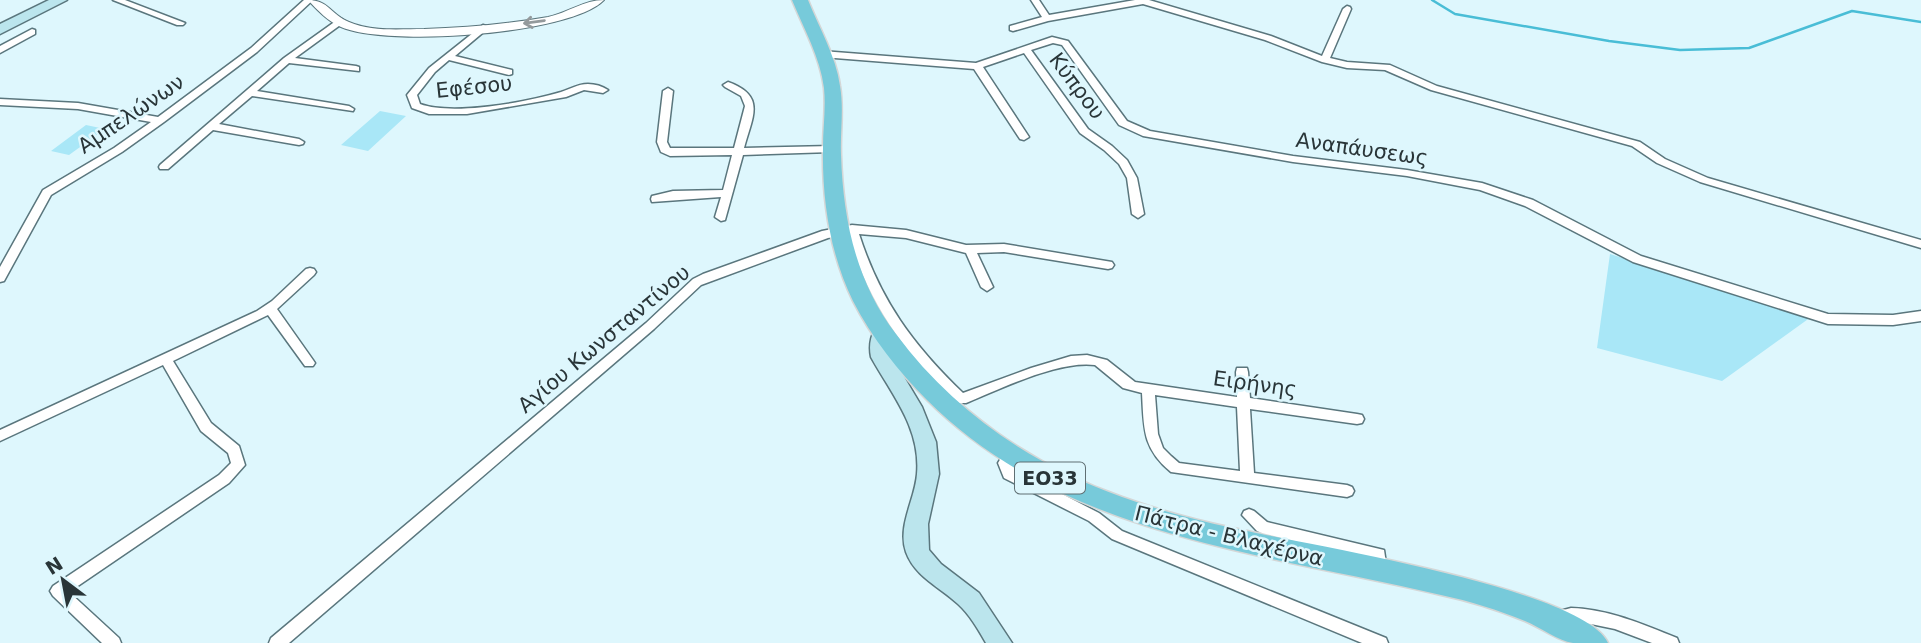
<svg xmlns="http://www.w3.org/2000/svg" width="1921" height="643" viewBox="0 0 1921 643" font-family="'DejaVu Sans',sans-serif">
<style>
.green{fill:#a9e7f7}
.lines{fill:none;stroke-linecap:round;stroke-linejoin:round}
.stream{stroke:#49bdd6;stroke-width:2.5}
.minor-casing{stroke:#5a767d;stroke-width:3}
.tertiary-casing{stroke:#5a767d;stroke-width:2}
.secondary-casing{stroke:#5a767d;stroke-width:3}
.primary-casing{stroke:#d4d7d7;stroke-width:3}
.minor{fill:#fff;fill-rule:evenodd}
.tertiary{fill:#fff;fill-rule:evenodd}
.secondary{fill:#bbe5ed;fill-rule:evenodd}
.primary{fill:#77cada;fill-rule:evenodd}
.oneway{stroke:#949a9c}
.labels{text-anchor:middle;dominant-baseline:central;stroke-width:5;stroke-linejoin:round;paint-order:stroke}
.shield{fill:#def7fd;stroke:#5f6f73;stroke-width:2}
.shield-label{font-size:19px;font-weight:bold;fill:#293538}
.street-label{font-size:21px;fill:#293538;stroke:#def7fd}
</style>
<rect width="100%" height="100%" fill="#def7fd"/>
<path class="green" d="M380,111l26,5 -38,35 -27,-6z
M86,125l19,4 -36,26 -18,-4z
M1610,254l201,63 -89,64 -125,-33z"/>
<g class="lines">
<path class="stream" d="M1432,0l23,14 154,27 71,9 69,-2 103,-37 69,11"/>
<defs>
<path id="minor" d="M113,0h12l60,23 -2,2h-6z
M304,0h9l-56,52 -93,70 -42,30 -71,43 -47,86 -4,1v-15l43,-77 71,-42 37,-26 -73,-13 -78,-4v-6l78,4 80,14 93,-69z
M1031,0h8l10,15 86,-15h14l122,36 51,20 21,-47 4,-3 3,1 1,2 -21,49 17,4 43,3 47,21 203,56 25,17 43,19 213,62v8l-221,-66 -43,-19 -25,-17 -201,-56 -46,-20 -38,-2 -25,-6 -57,-22 -122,-36 -95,17 -35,10 -3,-1v-4l32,-9z
M340,18l5,3 -2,2 -48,35 61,8 3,1v4l-70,-8 -32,28 92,15 5,3 -1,2 -101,-15 -33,28 80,15 5,3 -1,2 -4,1 -86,-15 -45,39h-8l-1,-2 1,-2 124,-107z
M483,25l3,1v4l-31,26 57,14v4l-3,1 -60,-15 -14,12 -18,23 3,9c33,12 107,-2 141,-12 9,-3 17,-8 27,-8 7,0 14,2 20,6l-5,3 -19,-3 -18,7 -99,17h-38l-17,-6 -5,-13 22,-27z
M32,29l3,1v4l-35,19v-7z
M1052,37l16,4 59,80 23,10 143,25 114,14 75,13 51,17 108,56 187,58 65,1 28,-4v10l-28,4 -65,-1 -195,-62 -108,-56 -45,-16 -73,-14 -114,-14 -150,-26 -24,-11 -57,-80 -9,-2 -22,7 57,79 24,17 15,14 10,18 7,36 -6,4 -6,-4 -5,-36 -8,-14 -15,-14 -24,-17 -56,-80 -41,14 46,70 -5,3 -4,-1 -46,-70 -152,-12 -5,-3 5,-3 154,12z
M728,82c39,14 24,35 16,66l88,-2 5,3 -5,3 -89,3 -18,65 -4,1 -6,-4 6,-20 -69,5 -1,-3 1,-3 21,-5 50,-1 9,-35 -62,1 -9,-4 -4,-10 6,-51 5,-3 5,3 -6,51 3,6h64l11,-42 -4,-10 -16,-9 -2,-2z
M852,225l54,5 60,15 38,-1 108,18 2,3 -2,3 -4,1 -104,-17 -27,1 16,34 -6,4 -6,-4 -15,-34 -60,-15 -47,-4c21,66 54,111 104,159l68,-25 40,-12 16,-1 20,5 28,22 102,15 -1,-25 1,-4h10l1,4 2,26 107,16 5,1 2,4 -2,4 -5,1 -107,-15 4,64 93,12 5,2 2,4 -2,4 -5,2 -176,-25c-29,-24 -27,-44 -29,-79l-19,-5 -28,-23c-36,-5 -95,24 -129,38h-10c-52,-51 -87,-99 -108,-169l-20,4 -127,47 -47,44 -365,314h-20l2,-5 375,-315 47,-44 10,-5 119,-43zM1155,395l82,12 3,64 -61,-8 -8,-7 -8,-8 -5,-14z
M310,268l4,1 2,3 -2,3 -37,34 36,51 2,3 -2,3h-8l-37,-51 -95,46 38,62 28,23 6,19 -16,18 -160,109 50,46 2,5h-19l-49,-47 -3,-5 3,-5 166,-111 12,-12 -3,-10 -27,-22 -38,-66 -163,76v-11l257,-119 15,-10 34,-32z
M1010,449l5,2 2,4 -5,8 3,7 84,43 23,18 264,107 2,5h-26l-250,-104 -23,-18 -85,-43 -6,-15 7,-12z
M1249,509l5,2 13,11 117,28 3,20 -2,5 -5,2 -5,-2 -3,-15 -110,-27 -5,-2 -15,-16 2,-4z
M1571,608c37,1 71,16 106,30l2,5h-27l-37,-14 -29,-6 -29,2 -5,-2 -3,-5 3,-5z"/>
<path id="tertiary" d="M308,0c21,0 23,15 41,22 22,10 52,7 75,7 41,-1 83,-5 124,-12 19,-4 36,-17 56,-17 -34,35 -218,47 -263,27 -12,-5 -24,-17 -33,-27z"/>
<path id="secondary" d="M49,0h18l-67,34v-10z
M882,327l7,2 3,5 -1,21 31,52 14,35 3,32 -11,50 1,26 12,14 38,29 33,50h-26c-8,-14 -16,-28 -28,-39 -18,-17 -43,-27 -52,-52 -9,-26 9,-52 11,-78 4,-46 -25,-79 -46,-117 -2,-10 -1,-19 4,-28z"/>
<path id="primary" d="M792,0h16c11,28 28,56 32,86 4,23 0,46 1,69 2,64 15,127 55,179 57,77 136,131 226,163 36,13 73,23 111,31 64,15 351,60 375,115 -11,0 -24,0 -35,0 -15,-2 -33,-16 -48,-22 -27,-11 -55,-20 -84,-26 -178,-42 -378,-59 -514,-195 -29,-29 -55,-62 -74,-99 -23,-47 -31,-101 -30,-154 0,-19 3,-39 1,-59 -4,-31 -20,-59 -32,-88z"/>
</defs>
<use href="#minor" class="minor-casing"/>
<use href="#tertiary" class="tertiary-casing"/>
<use href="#secondary" class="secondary-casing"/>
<use href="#primary" class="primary-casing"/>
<use href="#minor" class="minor"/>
<use href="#tertiary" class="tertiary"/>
<use href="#secondary" class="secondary"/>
<use href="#primary" class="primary"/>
</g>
<defs><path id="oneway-shaft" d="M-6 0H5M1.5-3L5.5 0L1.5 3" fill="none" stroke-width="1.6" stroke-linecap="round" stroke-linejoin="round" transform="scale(1.75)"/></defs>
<use class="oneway" href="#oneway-shaft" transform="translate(534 22) rotate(172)"/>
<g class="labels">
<rect class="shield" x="1015" y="462.5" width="70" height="31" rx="5"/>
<g class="shield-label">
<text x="1050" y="478">ΕΟ33</text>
</g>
<g class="street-label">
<text transform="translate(1077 86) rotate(53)">Κύπρου</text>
<text transform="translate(474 87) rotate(-6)">Εφέσου</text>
<text transform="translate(131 114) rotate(-34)">Αμπελώνων</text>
<text transform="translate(1362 149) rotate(8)">Αναπάυσεως</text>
<text transform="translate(604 339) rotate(-40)">Αγίου Κωνσταντίνου</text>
<text transform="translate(1255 384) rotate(8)">Ειρήνης</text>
<text transform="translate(1229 536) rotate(14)">Πάτρα - Βλαχέρνα</text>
</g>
</g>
<g transform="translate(63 580) rotate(328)" stroke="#def7fd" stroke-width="5" paint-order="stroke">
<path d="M0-5L12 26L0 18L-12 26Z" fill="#293538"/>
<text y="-10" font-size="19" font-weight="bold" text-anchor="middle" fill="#293538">N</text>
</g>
</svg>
